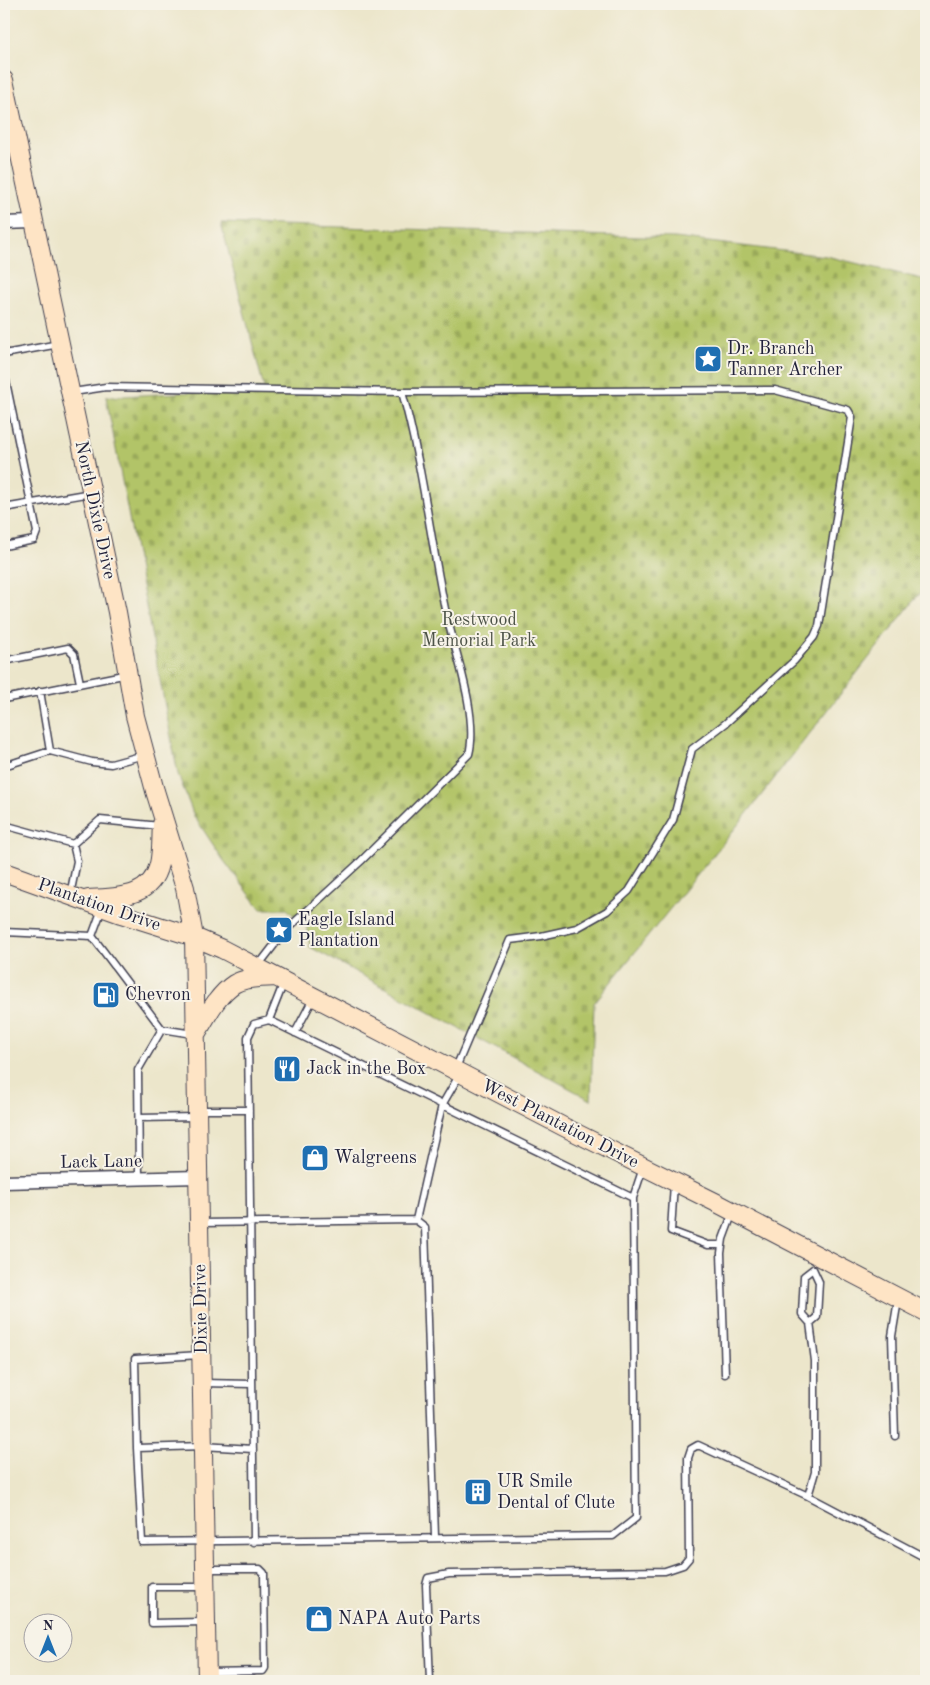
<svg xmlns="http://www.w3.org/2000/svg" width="930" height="1685" viewBox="0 0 930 1685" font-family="'Old Standard TT',serif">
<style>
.cemetery{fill:url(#cemetery-stones);stroke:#6a7351}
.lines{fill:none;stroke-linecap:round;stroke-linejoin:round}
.lane-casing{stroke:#403f51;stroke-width:9}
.street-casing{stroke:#403f51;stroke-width:15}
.secondary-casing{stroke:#403f51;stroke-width:20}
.lane{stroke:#fff;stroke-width:6}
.street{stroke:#fff;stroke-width:12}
.secondary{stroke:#fee4c5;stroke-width:18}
.labels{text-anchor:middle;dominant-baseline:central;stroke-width:4;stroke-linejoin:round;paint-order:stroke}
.poi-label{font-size:18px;fill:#22223b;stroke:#f7f3e8;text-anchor:start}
.street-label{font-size:18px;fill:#22223b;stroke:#f7f3e8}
.park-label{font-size:18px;fill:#4d5348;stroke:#f7f3e8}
</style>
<defs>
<pattern id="cemetery-stones" width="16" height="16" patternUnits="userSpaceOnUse" patternTransform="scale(1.25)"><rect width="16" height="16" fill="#b2c467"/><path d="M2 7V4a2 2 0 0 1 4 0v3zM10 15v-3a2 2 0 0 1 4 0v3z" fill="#99a85a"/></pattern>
</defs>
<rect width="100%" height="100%" fill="#f7f3e8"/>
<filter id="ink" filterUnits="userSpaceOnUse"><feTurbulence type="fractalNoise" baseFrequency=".02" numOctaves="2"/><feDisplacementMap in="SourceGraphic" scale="10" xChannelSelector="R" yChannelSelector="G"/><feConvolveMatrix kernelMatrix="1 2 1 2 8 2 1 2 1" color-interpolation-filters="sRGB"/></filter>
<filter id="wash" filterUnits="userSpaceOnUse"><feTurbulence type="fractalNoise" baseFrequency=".0096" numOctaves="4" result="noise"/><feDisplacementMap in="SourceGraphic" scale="20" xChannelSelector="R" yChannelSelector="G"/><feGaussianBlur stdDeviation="1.12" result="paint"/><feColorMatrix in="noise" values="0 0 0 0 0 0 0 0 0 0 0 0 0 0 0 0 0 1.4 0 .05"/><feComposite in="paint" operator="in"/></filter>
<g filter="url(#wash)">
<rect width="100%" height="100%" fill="#ece6cb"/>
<path class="cemetery" d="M221,223l454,15 151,18 100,24v305l-181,231 -151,187 -3,97 -281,-153 -3,-19 -20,-19h-26l-37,-48 -30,-45 -16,-42 -72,-377 158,-9z"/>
</g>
<g filter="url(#ink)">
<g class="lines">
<defs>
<path id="lane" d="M4,354l55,-10
M4,372l33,160 -3,8 -30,6
M73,392l33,-5 296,5 373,-2 73,20 4,7 -33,209 -5,11 -20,24 -68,62 -34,26 -19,71 -44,71 -22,20 -30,17 -36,8 -31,4 -55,130
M4,508l87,-15
M4,661l64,-13 6,6 6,29
M40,691l10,60
M4,699l124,-25
M4,766l46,-15 42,11 19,2 33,-9
M4,825l69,19 4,17 -7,34
M73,844l27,-24 60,6
M4,932l88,4 10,-27
M92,936l70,93 31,5
M258,966l27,-35 76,-70 108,-107c10,-38 -15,-106 -24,-145 -15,-72 -23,-146 -43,-217
M269,1020l15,-38
M295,1033l18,-34
M198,1110h51
M139,1118l57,-1
M139,1178l-1,-108 24,-41
M674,1183l-3,48 37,14h14
M416,1220l26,-115 18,-31
M201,1223l215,-3 9,7 10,310
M200,1355l-65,4 2,89 66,-2 50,3
M725,1374l-4,-121 2,-14 10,-27
M203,1383l49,1
M895,1436l-3,-100 6,-36
M137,1448l5,94 471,-6 23,-18 -3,-320 10,-30
M808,1496l7,-24v-111l-5,-38 -8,-9 2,-38 9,-7 6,13 -2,35 -7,6
M254,1542l-6,-505 6,-13 15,-4 364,178
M207,1569h53l4,4 1,95 -2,3 -55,1
M204,1622l-52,1v-36h52
M430,1681l-4,-96 2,-7 21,-4 216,-3 18,-6 6,-7 -1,-100 3,-9 7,-4 110,51 118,62"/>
<path id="street" d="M4,223l28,-1
M4,1182l194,-5"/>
<path id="secondary" d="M4,80l113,532 18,104 20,75 30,97 9,49 13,744
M4,872l117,42 73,23 28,12 342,178 151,75 211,110
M88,899c29,-2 63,0 71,-35 3,-12 2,-27 3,-40
M196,1034c10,-16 21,-39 38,-50 11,-7 29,-6 42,-7"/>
</defs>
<use href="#lane" class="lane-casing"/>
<use href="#street" class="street-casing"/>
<use href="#secondary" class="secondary-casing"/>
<use href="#lane" class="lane"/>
<use href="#street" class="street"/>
<use href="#secondary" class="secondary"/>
</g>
</g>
<defs>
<symbol id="sight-square" viewBox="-11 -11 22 22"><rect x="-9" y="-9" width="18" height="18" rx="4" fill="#1f6fb2" stroke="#f7f3e8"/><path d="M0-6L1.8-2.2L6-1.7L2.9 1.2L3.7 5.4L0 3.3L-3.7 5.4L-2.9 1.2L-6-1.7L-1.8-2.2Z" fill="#fff"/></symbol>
<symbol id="fuel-square" viewBox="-11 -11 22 22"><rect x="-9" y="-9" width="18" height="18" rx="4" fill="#1f6fb2" stroke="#f7f3e8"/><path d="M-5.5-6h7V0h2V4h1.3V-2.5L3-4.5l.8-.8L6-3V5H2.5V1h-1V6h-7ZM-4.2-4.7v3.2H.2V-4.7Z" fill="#fff"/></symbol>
<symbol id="restaurant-square" viewBox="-11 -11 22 22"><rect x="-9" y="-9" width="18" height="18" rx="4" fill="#1f6fb2" stroke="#f7f3e8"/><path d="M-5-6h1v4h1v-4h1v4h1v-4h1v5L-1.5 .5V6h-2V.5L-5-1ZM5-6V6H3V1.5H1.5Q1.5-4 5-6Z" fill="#fff"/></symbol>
<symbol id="shop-square" viewBox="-11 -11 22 22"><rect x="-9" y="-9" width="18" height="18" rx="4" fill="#1f6fb2" stroke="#f7f3e8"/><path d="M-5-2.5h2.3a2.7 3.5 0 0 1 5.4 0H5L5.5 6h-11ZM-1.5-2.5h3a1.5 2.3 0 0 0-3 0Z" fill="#fff"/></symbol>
<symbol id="building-square" viewBox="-11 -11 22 22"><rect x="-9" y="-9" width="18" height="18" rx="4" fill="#1f6fb2" stroke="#f7f3e8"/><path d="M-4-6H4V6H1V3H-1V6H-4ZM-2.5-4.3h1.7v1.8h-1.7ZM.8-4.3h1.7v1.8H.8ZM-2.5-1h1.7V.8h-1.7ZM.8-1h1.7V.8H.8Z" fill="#fff"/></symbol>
</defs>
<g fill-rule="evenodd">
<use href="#sight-square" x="692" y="343" width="32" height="32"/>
<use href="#sight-square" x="263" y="914" width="32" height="32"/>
<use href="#fuel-square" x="90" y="979" width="32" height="32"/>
<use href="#restaurant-square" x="271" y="1053" width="32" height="32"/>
<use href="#shop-square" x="299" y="1142" width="32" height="32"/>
<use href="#building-square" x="462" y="1476" width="32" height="32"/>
<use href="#shop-square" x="303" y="1603" width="32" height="32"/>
</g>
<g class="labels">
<g class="poi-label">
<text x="727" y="349">Dr. Branch<tspan x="727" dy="21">Tanner Archer</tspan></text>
<text x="298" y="920">Eagle Island<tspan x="298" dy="21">Plantation</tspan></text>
<text x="125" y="995">Chevron</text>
<text x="306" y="1069">Jack in the Box</text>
<text x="334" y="1158">Walgreens</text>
<text x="497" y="1482">UR Smile<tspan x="497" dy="21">Dental of Clute</tspan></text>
<text x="338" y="1619">NAPA Auto Parts</text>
</g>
<g class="street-label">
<text transform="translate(95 510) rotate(78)">North Dixie Drive</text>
<text transform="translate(99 905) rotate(19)">Plantation Drive</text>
<text transform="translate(560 1124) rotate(27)">West Plantation Drive</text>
<text transform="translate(101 1162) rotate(-1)">Lack Lane</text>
<text transform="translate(201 1309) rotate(-91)">Dixie Drive</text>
</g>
<g class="park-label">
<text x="479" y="620">Restwood<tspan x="479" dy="21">Memorial Park</tspan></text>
</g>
</g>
<rect width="930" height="1685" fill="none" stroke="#f7f3e8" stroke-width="20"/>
<g transform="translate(48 1638)"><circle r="24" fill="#f7f3e8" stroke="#a29fa3"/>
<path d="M0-4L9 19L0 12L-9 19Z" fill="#1f6fb2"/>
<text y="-8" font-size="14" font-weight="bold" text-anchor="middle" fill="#22223b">N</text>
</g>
</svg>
